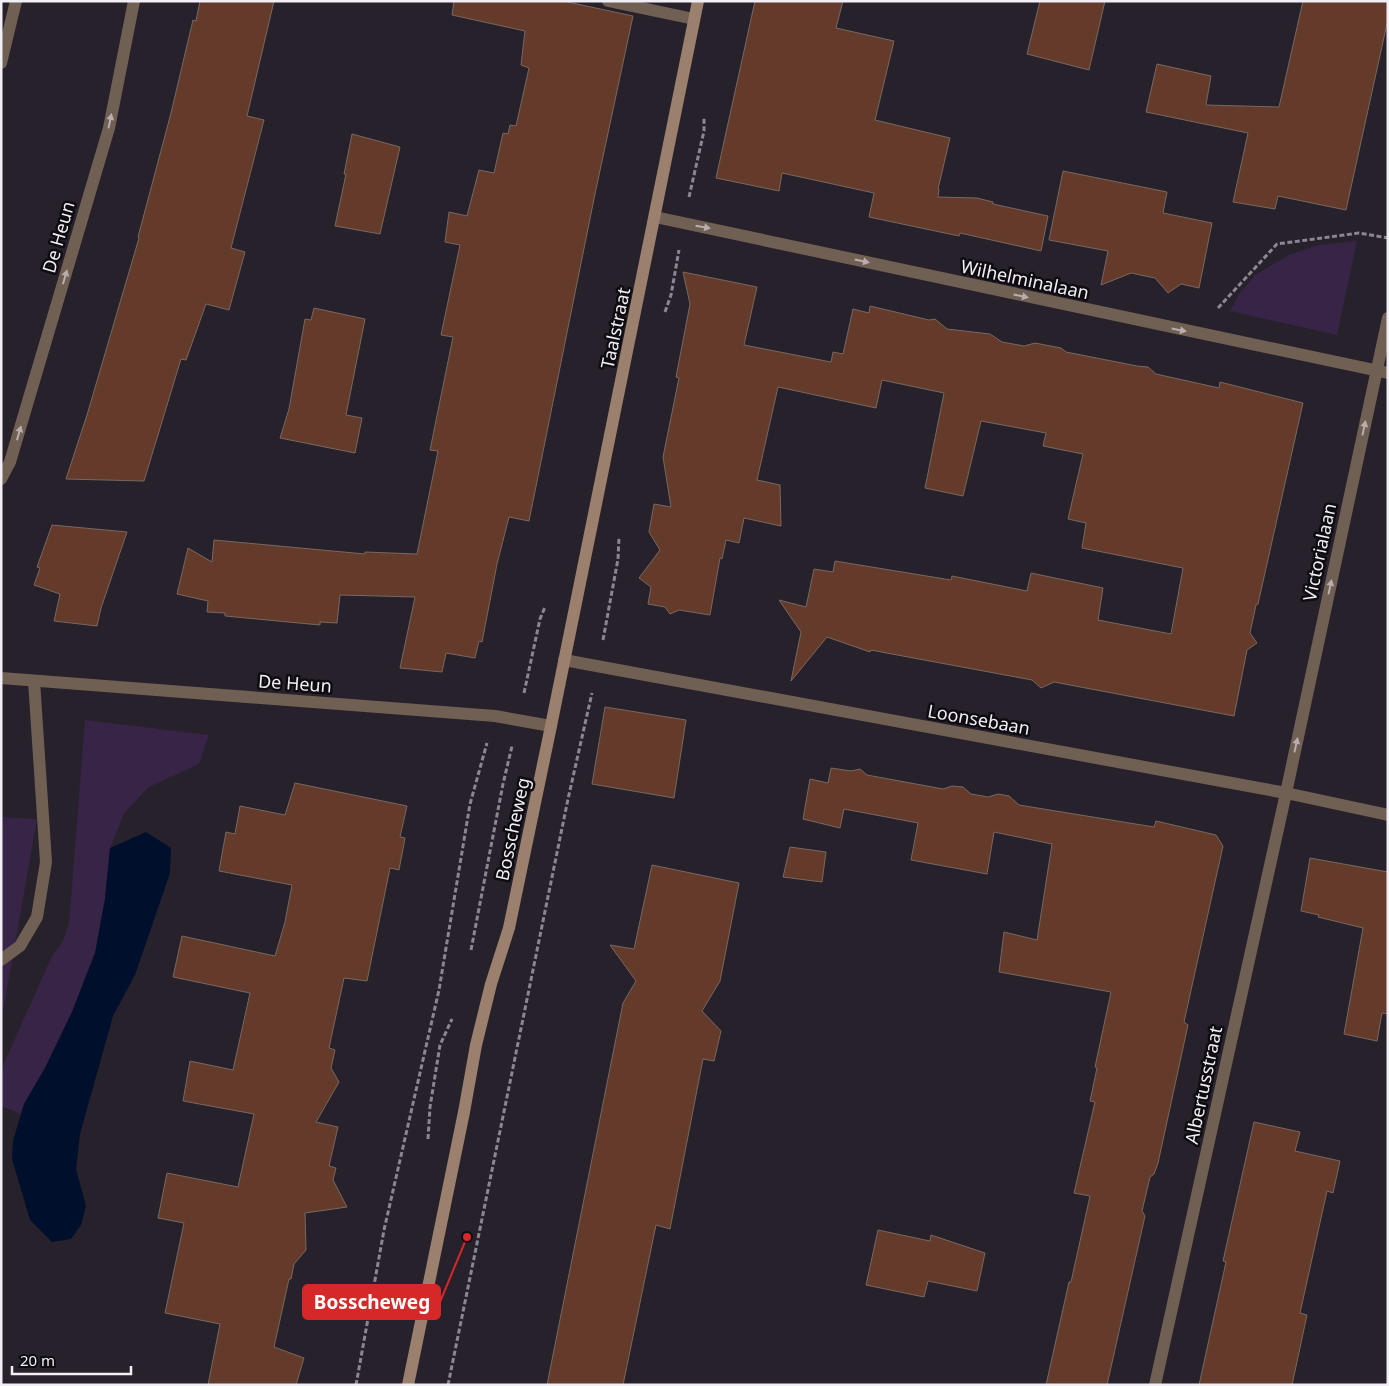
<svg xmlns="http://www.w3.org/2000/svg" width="1389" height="1386" viewBox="0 0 1389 1386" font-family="'Noto Sans',sans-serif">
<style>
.green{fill:#372446}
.water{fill:#000f2c}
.building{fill:#643b2b;stroke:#786861}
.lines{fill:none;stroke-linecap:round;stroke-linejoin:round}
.path{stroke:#8b868f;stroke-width:3;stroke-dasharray:5 2.5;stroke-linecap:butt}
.lane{stroke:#705f53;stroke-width:12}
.street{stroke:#705f53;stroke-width:12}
.secondary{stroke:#9b806d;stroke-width:12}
.oneway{fill:#b8aead}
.labels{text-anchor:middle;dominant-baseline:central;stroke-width:5;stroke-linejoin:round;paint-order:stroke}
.street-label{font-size:18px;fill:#f2eef6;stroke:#0e0c11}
.leader{fill:none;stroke:#d62828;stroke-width:2}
.callout-dot{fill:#d62828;stroke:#0e0c11;stroke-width:2}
.callout{fill:#d62828;stroke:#d62828;stroke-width:2}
.callout-label{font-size:19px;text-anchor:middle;font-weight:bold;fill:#fff}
</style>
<rect width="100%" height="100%" fill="#27212c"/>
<path class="green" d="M1357,241l-20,94 -107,-24 9,-17 16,-19 34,-20 29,-10z
M85,720l124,15 -10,29 -50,23 -24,25 -15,36 -5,51 -10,54 -23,59 -27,56 -21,36 -3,10 -20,-8v-36l50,-112 11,-16 7,-18z
M1,817l36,2 -36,204z"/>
<path class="water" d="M146,832l25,16 -1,25 -35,102 -22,41 -33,118 -4,35 10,37 -5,19 -10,14 -19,3 -22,-22 -18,-61 1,-18 11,-37 21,-36 27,-56 23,-59 10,-54 5,-51z"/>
<path class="building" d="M200,1h74l-27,115 17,4 -33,128 14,4 -16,58 -23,-6 -20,56 -5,-1 -37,122 -78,-2 21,-64 52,-177 -1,-1 33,-124 22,-93 3,1z
M454,1h109l70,15 -38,178 -66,327 -20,-4 -12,47 -15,78 -3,-1 -4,17 -29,-5 -4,19 -42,-4 15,-71 -75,-2 -3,28 -17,-1v3l-95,-9v-3l-18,-1 1,-11 -31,-7 11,-46 24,14 2,-22 151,14v-2l52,2 21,-103 -8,-1 23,-113 -12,-2 19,-90 -15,-3 4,-30 18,4 12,-46 15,3 9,-40 5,1 2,-9 6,1 13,-58 -8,-3 4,-34 -73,-16z
M755,1h88l-7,27 58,13 -19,79 75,18 -12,51h1l-1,8 39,1 16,4v2l55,12 -7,35 -81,-18 -1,3 -90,-19 5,-24 -92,-20 -3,18 -63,-13z
M1040,1h65l-16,69 -62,-16z
M1303,1h85v18l-42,191 -68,-14 -3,13 -42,-7 15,-69 -102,-21 11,-48 54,12 -5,29 73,2z
M352,134l48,13 -20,87 -45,-8 11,-52h-2z
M1063,171l104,21 -4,21 49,10 -13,65 -18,-4 -13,9 -13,-15 -24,-5 -30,12 7,-34 -59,-11z
M683,272l74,15 -13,58 87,17 2,-10 10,2 10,-45 16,4 1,-7 59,14 6,-1 12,10 43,5 12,8 22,4 11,-3 26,5 5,4 71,14 11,1 8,7 63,14 1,-6 83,21 -45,201 -2,1 -6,28 7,10 -10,7 -13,66 -180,-34 -13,6 -9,-8 -140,-26 -21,-4 -1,2 -43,-15 -36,44 10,-49 -22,-32 27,7 8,-38 19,3 2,-11 116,19 1,-4 75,15 4,-18 72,15 -5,32 73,14 12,-66 -101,-20 4,-25 -18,-4 15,-65 -40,-8 3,-13 -65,-12 -18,75 -38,-8 19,-95 -62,-13 -6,28 -98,-21 -21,93 23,5 1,41 -37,-8 -5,25 -13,-3 -4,19 -2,-1 -10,57 -31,-5 -9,4 -5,-7 -17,-3 3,-17 -12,-9 21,-28 -11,-18 5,-28 17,3 -8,-50 16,-79 -3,-1 14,-73z
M314,308l51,11 -19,96 16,3 -7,35 -75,-15 9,-29 16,-90 6,1z
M52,525l75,7 -26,76 -4,18 -43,-5 6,-27 -26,-9 6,-17 -3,-1z
M605,707l81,13 -12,78 -82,-14z
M831,768l20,3 9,-2 7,6 76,14 9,-3 11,1 8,7 17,3 10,-3 11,2 10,9 135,22 2,-6 60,14 7,11 -39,176 4,3 -30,138 -4,11 -4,3 -8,34 3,5 -38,169h-61l23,-103h2l19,-86 -16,-3 21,-91 -5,-1 7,-33 -2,-1 16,-75 -112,-20 5,-40 33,8 15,-96 -58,-12 -7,42 -76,-14 7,-37 -74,-14 -4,19 -37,-9 7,-40 18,4z
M295,783l112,23 -7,31 5,1 -6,32 -9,-2 -23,113 -23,-3 -15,70 6,2 -4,18 8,14 -23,40 22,5 -9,39 7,2 -3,12 14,27 -42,6 1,37 -12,14 -3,15h-2l-15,68 30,11 -8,27h-88l12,-61 -55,-11 19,-90 -26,-5 9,-45 71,14 16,-73 -71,-13 7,-40 43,9 17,-77 -77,-16 9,-41 93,20 10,-34 7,-37 -73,-14 7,-39 9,2 5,-28 45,9z
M790,847l36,5 -4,30 -39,-5z
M1310,858l78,14v142l-6,-1 -5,28 -33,-7 19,-106 -45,-11 1,-2 -18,-4z
M652,865l87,18 -19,98 -18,30 19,20 -7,30 -11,-2 -33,170 -14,-4 -33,160h-76l76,-382 13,-22 -26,-36 24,4z
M1254,1122l46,10 -5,19 45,10 -7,32 -6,-2 -27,122 7,2 -15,70h-93l27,-123 -3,-1z
M878,1230l52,11 1,-6 54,18 -8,38 -49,-10 -4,16 -58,-12z"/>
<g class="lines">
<path class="path" d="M689,197l15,-66v-14
M1218,308l59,-64 82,-11 29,5
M665,312l6,-17 8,-45
M603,640l15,-81 1,-21
M524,693l16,-74 5,-12
M471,950l32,-166 9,-38
M428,1139l2,-32 10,-62 12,-26
M356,1385l28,-155 55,-240 31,-186 17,-61
M448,1385l120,-586 24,-106"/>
<path class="lane" d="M608,1l86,18
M1,960l19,-14 17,-29 9,-55 -12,-181"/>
<path class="street" d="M1,63l15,-62
M655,217l733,156
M1,479l9,-17 99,-334 25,-127
M564,660l722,133 102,22
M1,678l494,38 56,10
M1155,1385l131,-592 102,-475"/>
<path class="secondary" d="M408,1385l56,-273 12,-67 15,-61 18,-56 42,-202 147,-725"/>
</g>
<defs><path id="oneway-solid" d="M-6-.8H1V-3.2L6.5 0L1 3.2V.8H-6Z" transform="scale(1.25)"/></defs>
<g class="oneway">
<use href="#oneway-solid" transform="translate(110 121) rotate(-78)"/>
<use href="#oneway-solid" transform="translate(703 227) rotate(10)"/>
<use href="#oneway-solid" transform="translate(862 261) rotate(12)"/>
<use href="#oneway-solid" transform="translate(65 277) rotate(-74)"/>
<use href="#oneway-solid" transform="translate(1021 296) rotate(12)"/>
<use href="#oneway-solid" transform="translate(1179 330) rotate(11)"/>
<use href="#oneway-solid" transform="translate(1364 428) rotate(-78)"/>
<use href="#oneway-solid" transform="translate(19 433) rotate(-74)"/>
<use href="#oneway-solid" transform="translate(1330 587) rotate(-78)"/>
<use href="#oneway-solid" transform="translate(1296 745) rotate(-78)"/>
</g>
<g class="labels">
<g class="street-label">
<text transform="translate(58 237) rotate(-74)">De Heun</text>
<text transform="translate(1025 279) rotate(12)">Wilhelminalaan</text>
<text transform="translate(615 328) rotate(-78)">Taalstraat</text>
<text transform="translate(1319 552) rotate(-78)">Victorialaan</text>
<text transform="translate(295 683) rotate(4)">De Heun</text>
<text transform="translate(979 719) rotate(10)">Loonsebaan</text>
<text transform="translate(512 829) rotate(-78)">Bosscheweg</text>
<text transform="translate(1203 1085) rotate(-78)">Albertusstraat</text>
</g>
</g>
<path class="leader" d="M467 1237L440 1302"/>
<circle class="callout-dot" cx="467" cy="1237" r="5"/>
<rect class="callout" x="303" y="1285" width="137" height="34" rx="5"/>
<g class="callout-label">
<text x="372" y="1309">Bosscheweg</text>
</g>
<rect width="1389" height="1386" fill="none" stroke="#f2eef6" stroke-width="5"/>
<path d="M12 1366v8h119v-8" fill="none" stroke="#f2eef6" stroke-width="2.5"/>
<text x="20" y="1366" font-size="15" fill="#f2eef6" stroke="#0e0c11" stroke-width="4" paint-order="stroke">20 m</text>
</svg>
